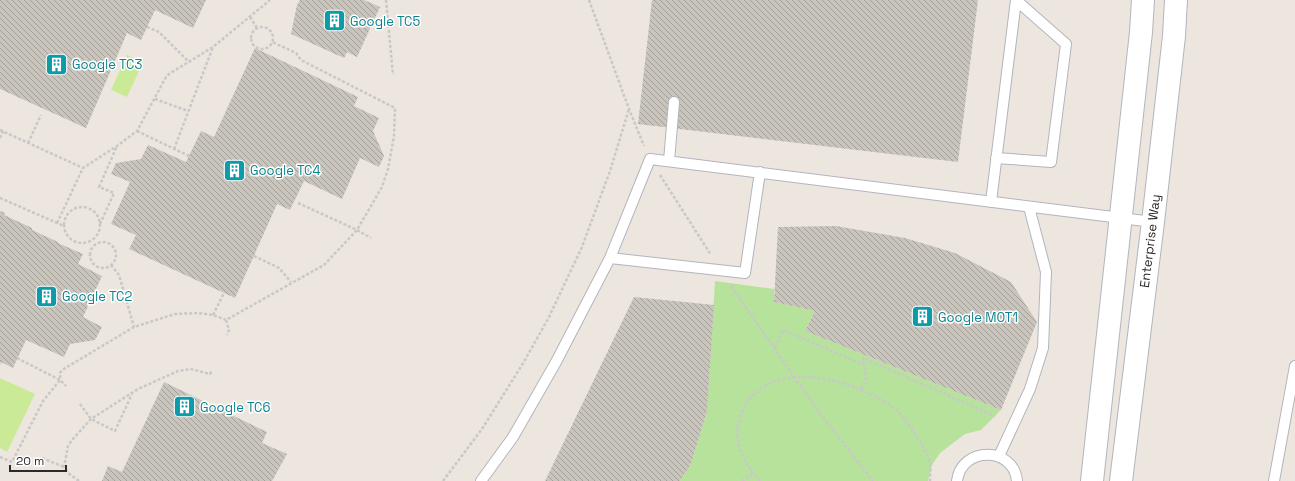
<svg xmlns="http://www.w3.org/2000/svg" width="1295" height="481" viewBox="0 0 1295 481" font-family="'Space Grotesk',sans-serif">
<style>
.grass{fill:#b7e29c}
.pitch{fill:#caea97}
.building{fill:url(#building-back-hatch)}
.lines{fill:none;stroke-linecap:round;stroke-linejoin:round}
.lane-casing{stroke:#b1b5bf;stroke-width:12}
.secondary-casing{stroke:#b1b5bf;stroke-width:24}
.path{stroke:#c8c8c8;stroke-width:2.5;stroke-dasharray:3 2;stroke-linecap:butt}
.lane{stroke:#fff;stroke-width:10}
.secondary{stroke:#fff;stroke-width:22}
.labels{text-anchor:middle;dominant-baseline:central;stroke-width:3;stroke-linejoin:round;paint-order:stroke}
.culture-label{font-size:13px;fill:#0d838f;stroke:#fff;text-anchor:start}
.street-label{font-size:13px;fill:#2b2b2b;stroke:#fff}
</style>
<defs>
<pattern id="building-back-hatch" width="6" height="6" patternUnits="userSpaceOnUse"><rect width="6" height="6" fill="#c9c4bc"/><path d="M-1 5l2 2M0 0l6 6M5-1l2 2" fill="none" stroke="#a39f99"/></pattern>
</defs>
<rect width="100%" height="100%" fill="#ede6de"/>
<path class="grass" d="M715,281l59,8v13l41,9 -10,20 196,79 -20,20 -16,4 -25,19 -8,12 -4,16h-248l11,-17 16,-53z"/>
<path class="pitch" d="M127,55l16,7 -16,35 -16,-7z
M0,378l35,16 -28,58 -7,-4z"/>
<path class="building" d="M0,0h206l-13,28 -38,-18 -14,30 -14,-7 -41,95 -86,-39z
M300,0h64l16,7 -23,50 -10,-5 -3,6 -53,-24 6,-29z
M652,0h326l-20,162 -320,-38z
M255,48l103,49 -4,9 25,12 -6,13 11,25 -5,11 -19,-9 -18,41 -38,-18 -14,29 -13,-6 -42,94 -106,-49 7,-14 -25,-11 19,-42 -19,-8 5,-11 25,-4 7,-14 38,17 15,-31 13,6z
M0,211l5,2 -1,2 28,13v2l26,12v1l25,11 -5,10 24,12 -19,41 19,10 -7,13 -25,4 -6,13 -38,-17 -13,28 -12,-6 -1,3z
M836,226l69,12 50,15 56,29 26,40 -36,88 -196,-79 10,-20 -41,-9 4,-75z
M634,297l80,8 -7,106 -16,53 -11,17h-135z
M164,382l103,50 -5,11 25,11 -15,27h-170l6,-15 14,6z"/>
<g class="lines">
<defs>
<path id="lane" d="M669,161l5,-59
M991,202l25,-202 50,44 -15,118 -55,-4
M610,258l135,15 15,-101
M999,456l31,-67 13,-41 3,-76 -17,-65
M481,481l32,-44 43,-75 54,-104 40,-99 503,63
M957,481c4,-35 57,-35 60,0
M1274,481l21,-115"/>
<path id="secondary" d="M1092,481l49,-449 2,-32
M1121,481l32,-259 21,-186 2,-36"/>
</defs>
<use href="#lane" class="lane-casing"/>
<use href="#secondary" class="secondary-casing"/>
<path class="path" d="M386,0l7,75
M589,0l40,109 15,37
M250,17l7,11
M251 38a11 11 0 1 1 22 0a11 11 0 1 1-22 0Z
M147,27l12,5 30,30
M155,99l33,12
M0,130l83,38
M137,131l52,25
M0,138l3,-7
M28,143l13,-28
M174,149l39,-102
M660,175l51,80
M0,198l64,28
M298,203l59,27 14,8
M64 225a18 18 0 1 1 36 0a18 18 0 1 1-36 0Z
M57,223l26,-55 34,-22 20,-15 29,-54 3,-3 44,-27 57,-47
M100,224l14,-31 -15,-6 18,-41
M90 255a13 13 0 1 1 26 0a13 13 0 1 1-26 0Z
M254,256l25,12 12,14
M111,265l8,10 15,52
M731,286l89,128 53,67
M213,315l11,-22
M226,320l3,10 -2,5
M775,347l8,-17 81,35
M17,358l43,22v-7l2,-3 72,-43 41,-13 23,-1 15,2 13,5 98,-55 33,-35 25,-43 6,-18 6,-33 1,-28 -94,-48 -5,-7 -24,-11
M861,389l5,-10 -3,-21 132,58
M80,404l11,15 24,12 17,-37
M0,457l12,5 31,-61 17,-21 6,6
M42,458l22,9
M79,481l-11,-8 -4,-6 4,-21 4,-6 19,-21 47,-30 40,-18 13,-2 19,5 2,-4
M443,481l39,-52 40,-64 26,-46 34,-72 28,-76 19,-62
M742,481l11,-8
M760,481c-15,-16 -27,-38 -21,-60 18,-69 117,-44 157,-11 9,7 32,41 34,53 1,6 0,12 0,18"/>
<use href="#lane" class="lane"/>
<use href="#secondary" class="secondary"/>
</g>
<defs>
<symbol id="building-square" viewBox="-11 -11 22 22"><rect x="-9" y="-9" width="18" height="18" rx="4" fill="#0f9aa8" stroke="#fff"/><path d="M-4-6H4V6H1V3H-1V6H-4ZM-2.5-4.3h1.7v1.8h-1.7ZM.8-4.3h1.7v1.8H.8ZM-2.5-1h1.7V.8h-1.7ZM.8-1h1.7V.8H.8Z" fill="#fff"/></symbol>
</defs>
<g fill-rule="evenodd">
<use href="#building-square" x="322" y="8" width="25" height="25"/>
<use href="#building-square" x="44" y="52" width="25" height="25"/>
<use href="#building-square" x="222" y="158" width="25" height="25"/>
<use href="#building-square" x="34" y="284" width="25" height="25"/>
<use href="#building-square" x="910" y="304" width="25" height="25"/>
<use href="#building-square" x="172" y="394" width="25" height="25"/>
</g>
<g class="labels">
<g class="culture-label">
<text x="350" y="21">Google TC5</text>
<text x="72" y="64">Google TC3</text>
<text x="250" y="170">Google TC4</text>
<text x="62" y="296">Google TC2</text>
<text x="938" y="317">Google MOT1</text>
<text x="200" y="407">Google TC6</text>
</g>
<g class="street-label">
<text transform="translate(1150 241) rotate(-83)">Enterprise Way</text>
</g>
</g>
<path d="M10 465v6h56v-6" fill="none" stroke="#2b2b2b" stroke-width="2"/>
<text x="16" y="465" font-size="12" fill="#2b2b2b" stroke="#ffffff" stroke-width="3" paint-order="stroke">20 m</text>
</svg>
